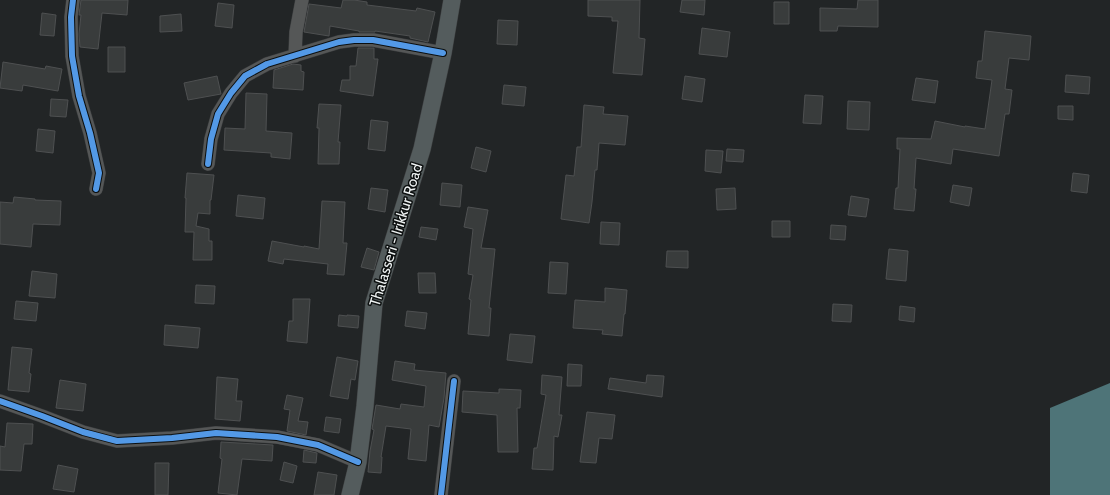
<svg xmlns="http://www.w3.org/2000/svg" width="1110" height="495" viewBox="0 0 1110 495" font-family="Cabin,sans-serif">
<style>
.water{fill:#4e7478}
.building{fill:#393c3c;stroke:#4e5051}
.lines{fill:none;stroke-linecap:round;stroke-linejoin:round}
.minor-casing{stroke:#3d3f40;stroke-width:14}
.major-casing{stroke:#3d3f40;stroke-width:18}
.minor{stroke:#555757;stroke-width:13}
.major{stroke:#545c5d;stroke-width:17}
.cycleway-casing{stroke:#0c0f0f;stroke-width:8}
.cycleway{stroke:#5399e6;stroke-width:6}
.labels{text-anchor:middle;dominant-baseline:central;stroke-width:3;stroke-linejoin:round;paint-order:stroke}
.street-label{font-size:15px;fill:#eef2f2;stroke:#0c0f0f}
</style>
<rect width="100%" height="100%" fill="#222526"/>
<path class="water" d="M1110,383v112h-60v-87z"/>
<path class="building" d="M81,0h47l-1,15 -25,-2 -4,36 -18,-2 -1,-13 2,-19h-2z
M343,0h11l13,2v3l49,6 1,-3 18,4 -7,30 -18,-4v-2l-35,-5v1h-16v-1l-29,-5 -1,10 -25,-4 5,-28 32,4z
M588,0h52l-1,38 6,1 -3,36 -29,-2 5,-52h-6v-4l-24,-1z
M682,0h23l-1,15 -24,-3z
M858,0h20v27l-40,-1 -1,5h-17v-23l37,1z
M774,2h15v22h-15z
M218,3l16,2 -2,23 -17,-2z
M42,13l14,2 -2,21 -14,-1z
M181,14l1,17 -22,1v-16z
M498,20l20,1 -1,24 -20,-1z
M702,28l28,4 -3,25 -28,-3z
M985,31l46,5 -2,24 -20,-2 -4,31 7,1 -3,24h-4l-6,42 -46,-7 -2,15 -35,-6 -2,31h2l-2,22 -20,-2 2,-21h2l2,-39h-3v-11l34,1 4,-18 30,6v-1l20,3 7,-49 -16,-2 2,-17h4z
M108,47h17v25h-17z
M358,48h16v11h4l-5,37 -33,-5 2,-11h8v-14h6z
M3,62l42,7 1,-3 16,3 -4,22 -35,-6 -1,6 -22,-3z
M293,64l8,1v6l3,1 -1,18 -30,-2 1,-18z
M1066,75l24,2 -1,17 -24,-2z
M217,76l4,18 -33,6 -4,-17z
M685,76l20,3 -3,23 -20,-3z
M916,78l22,3 -3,22 -23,-3z
M504,85l22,2 -2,19 -22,-2z
M246,93l21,1 -1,37 26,2 -2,26 -19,-2v-4l-47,-3 1,-22 20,1z
M805,95l18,1 -2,28 -18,-1z
M51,99l17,1 -2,17 -16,-1z
M848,101l22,1 -1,28 -22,-1z
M319,104l22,1 -3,37h2l-1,22h-21l1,-36h-2z
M584,105l20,2 -1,7 25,2 -3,29 -26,-2 -2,27h-2l-3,32 -3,21 -28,-4 5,-44 8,1 3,-29h4z
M1058,106h15v14l-15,-1z
M371,120l17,2 -3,29 -17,-2z
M38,129l17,2 -2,22 -17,-2z
M476,147l15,4 -5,21 -15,-4z
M727,149l17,1 -1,12 -17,-1z
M706,150l17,1 -2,22 -16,-2z
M187,173l27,2 -3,25h-1v14l-12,-1 -2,13 13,3v12h3v19h-19l1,-28h-9l1,-34h-1z
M1073,173l16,2 -2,18 -16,-2z
M442,183l20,2 -2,22 -20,-2z
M953,185l19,3 -3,18 -19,-4z
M371,188l17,2 -3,22 -17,-3z
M735,188l1,21 -19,1 -1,-21z
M238,195l27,3 -2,21 -27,-3z
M851,196l18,3 -3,18 -18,-2z
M14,197l21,2v1l26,1 -1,24 -27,-1 -2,23 -31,-3v-42l13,1z
M322,201l23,1 -2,41h4l-3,32 -17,-1 1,-10 -44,-5 -1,5 -15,-3 4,-20 32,6v-1l15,3z
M468,207l20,3 -7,38 14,1 -6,59h2l-2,28 -21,-2 3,-34 -2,-1 4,-24 -5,-1 5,-45 -9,-2z
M772,221h18v16h-18z
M601,222l19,1 -1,22 -19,-1z
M831,225l15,1 -1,14 -15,-1z
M421,227l17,2 -2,11 -17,-3z
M367,248l12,4 -5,18 -13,-3z
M889,249l19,2 -2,30 -20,-2z
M667,251h21v17l-22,-1z
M550,262l18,1 -2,31 -18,-1z
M32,271l25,3 -2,24 -26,-2z
M418,273h17l1,20h-17z
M196,285l19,1 -1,18 -19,-1z
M605,288l22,2 -2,24h-1l-2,22 -20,-2 1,-4 -30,-2 2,-28 30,2z
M293,299h17l-3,44 -20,-2 2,-20h4z
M16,301l22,2 -2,18 -22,-2z
M833,304l19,1 -1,17 -19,-1z
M900,306l15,2 -1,14 -15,-2z
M407,311l20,2 -2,16 -20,-3z
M339,315l8,1v-1l12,1 -1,12 -20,-2z
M165,325l35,3 -2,20 -34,-3z
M510,334l25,2 -3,27 -25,-3z
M12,347l20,2 -3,24 2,1 -2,18 -21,-2z
M337,357l21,4 -3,19 -4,-1 -3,20 -18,-3z
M395,361l20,3 -1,6 32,3 -2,25 -5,29 -10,-2 -3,36 -18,-2 3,-30 -25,-3 -5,31h1l-1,16 -13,-1 2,-21 4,-21 -2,-1 4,-24 24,4 1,-5 23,3 2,-21 -34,-6z
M568,364l14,1 -1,21h-14z
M542,375l20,2 -3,38h3l-4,22 -4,-1 -1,34 -21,-1 2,-21h3l9,-53 -5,-1z
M647,375l17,1 -2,21 -54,-8 2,-11 36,5z
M217,377l21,2 -2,22h6l-2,20 -25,-2z
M60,380l26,4 -3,27 -27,-3z
M499,389l22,1 -1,18h-3l1,44h-20l-1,-37 -35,-3 1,-21 36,2z
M287,395l16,3 -5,23 10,1 -2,13 -19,-4 3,-21 -6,-1z
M587,412l28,3 -3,24 -13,-1 -3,25 -16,-1z
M326,417l15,2 -2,14 -15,-2z
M7,423l26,1 -1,20h-8l-3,27 -21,-1v-24l5,1z
M221,442l52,3 -1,16 -30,-2 -5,36 -19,-2 4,-34 -2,-1z
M304,450l13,3 -1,10 -13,-1z
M284,462l13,4 -4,17 -13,-3z
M155,463h14l-1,32h-13z
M58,465l20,4 -4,23 -21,-3z
M318,472l19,3 -3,20h-20z"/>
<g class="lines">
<defs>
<path id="minor" d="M73,0l-2,17 1,39 7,40 11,37 9,40 -3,16
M295,56l1,-24 6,-32
M208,164l3,-25 7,-25 13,-21 14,-17 22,-12 72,-22 15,-2h19l70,13
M0,401l42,15 41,16 34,9 55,-3 44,-5 61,4 41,8 40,17
M441,495l13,-114"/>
<path id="major" d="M350,495l8,-33 7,-56 9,-103 48,-154 21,-96 9,-53"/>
</defs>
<use href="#minor" class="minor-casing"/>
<use href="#major" class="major-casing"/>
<use href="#minor" class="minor"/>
<use href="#major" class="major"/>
<defs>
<path id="cycleway" d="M73,0l-2,17 1,39 7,40 11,37 9,40 -3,16
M208,164l3,-25 7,-25 13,-21 14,-17 22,-12 72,-22 15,-2h19l70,13
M0,401l42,15 41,16 34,9 55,-3 44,-5 61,4 41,8 40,17
M441,495l13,-114"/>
</defs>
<use href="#cycleway" class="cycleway-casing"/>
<use href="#cycleway" class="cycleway"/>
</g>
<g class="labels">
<g class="street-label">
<text transform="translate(396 235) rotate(-73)">Thalasseri - Irikkur Road</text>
</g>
</g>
</svg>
